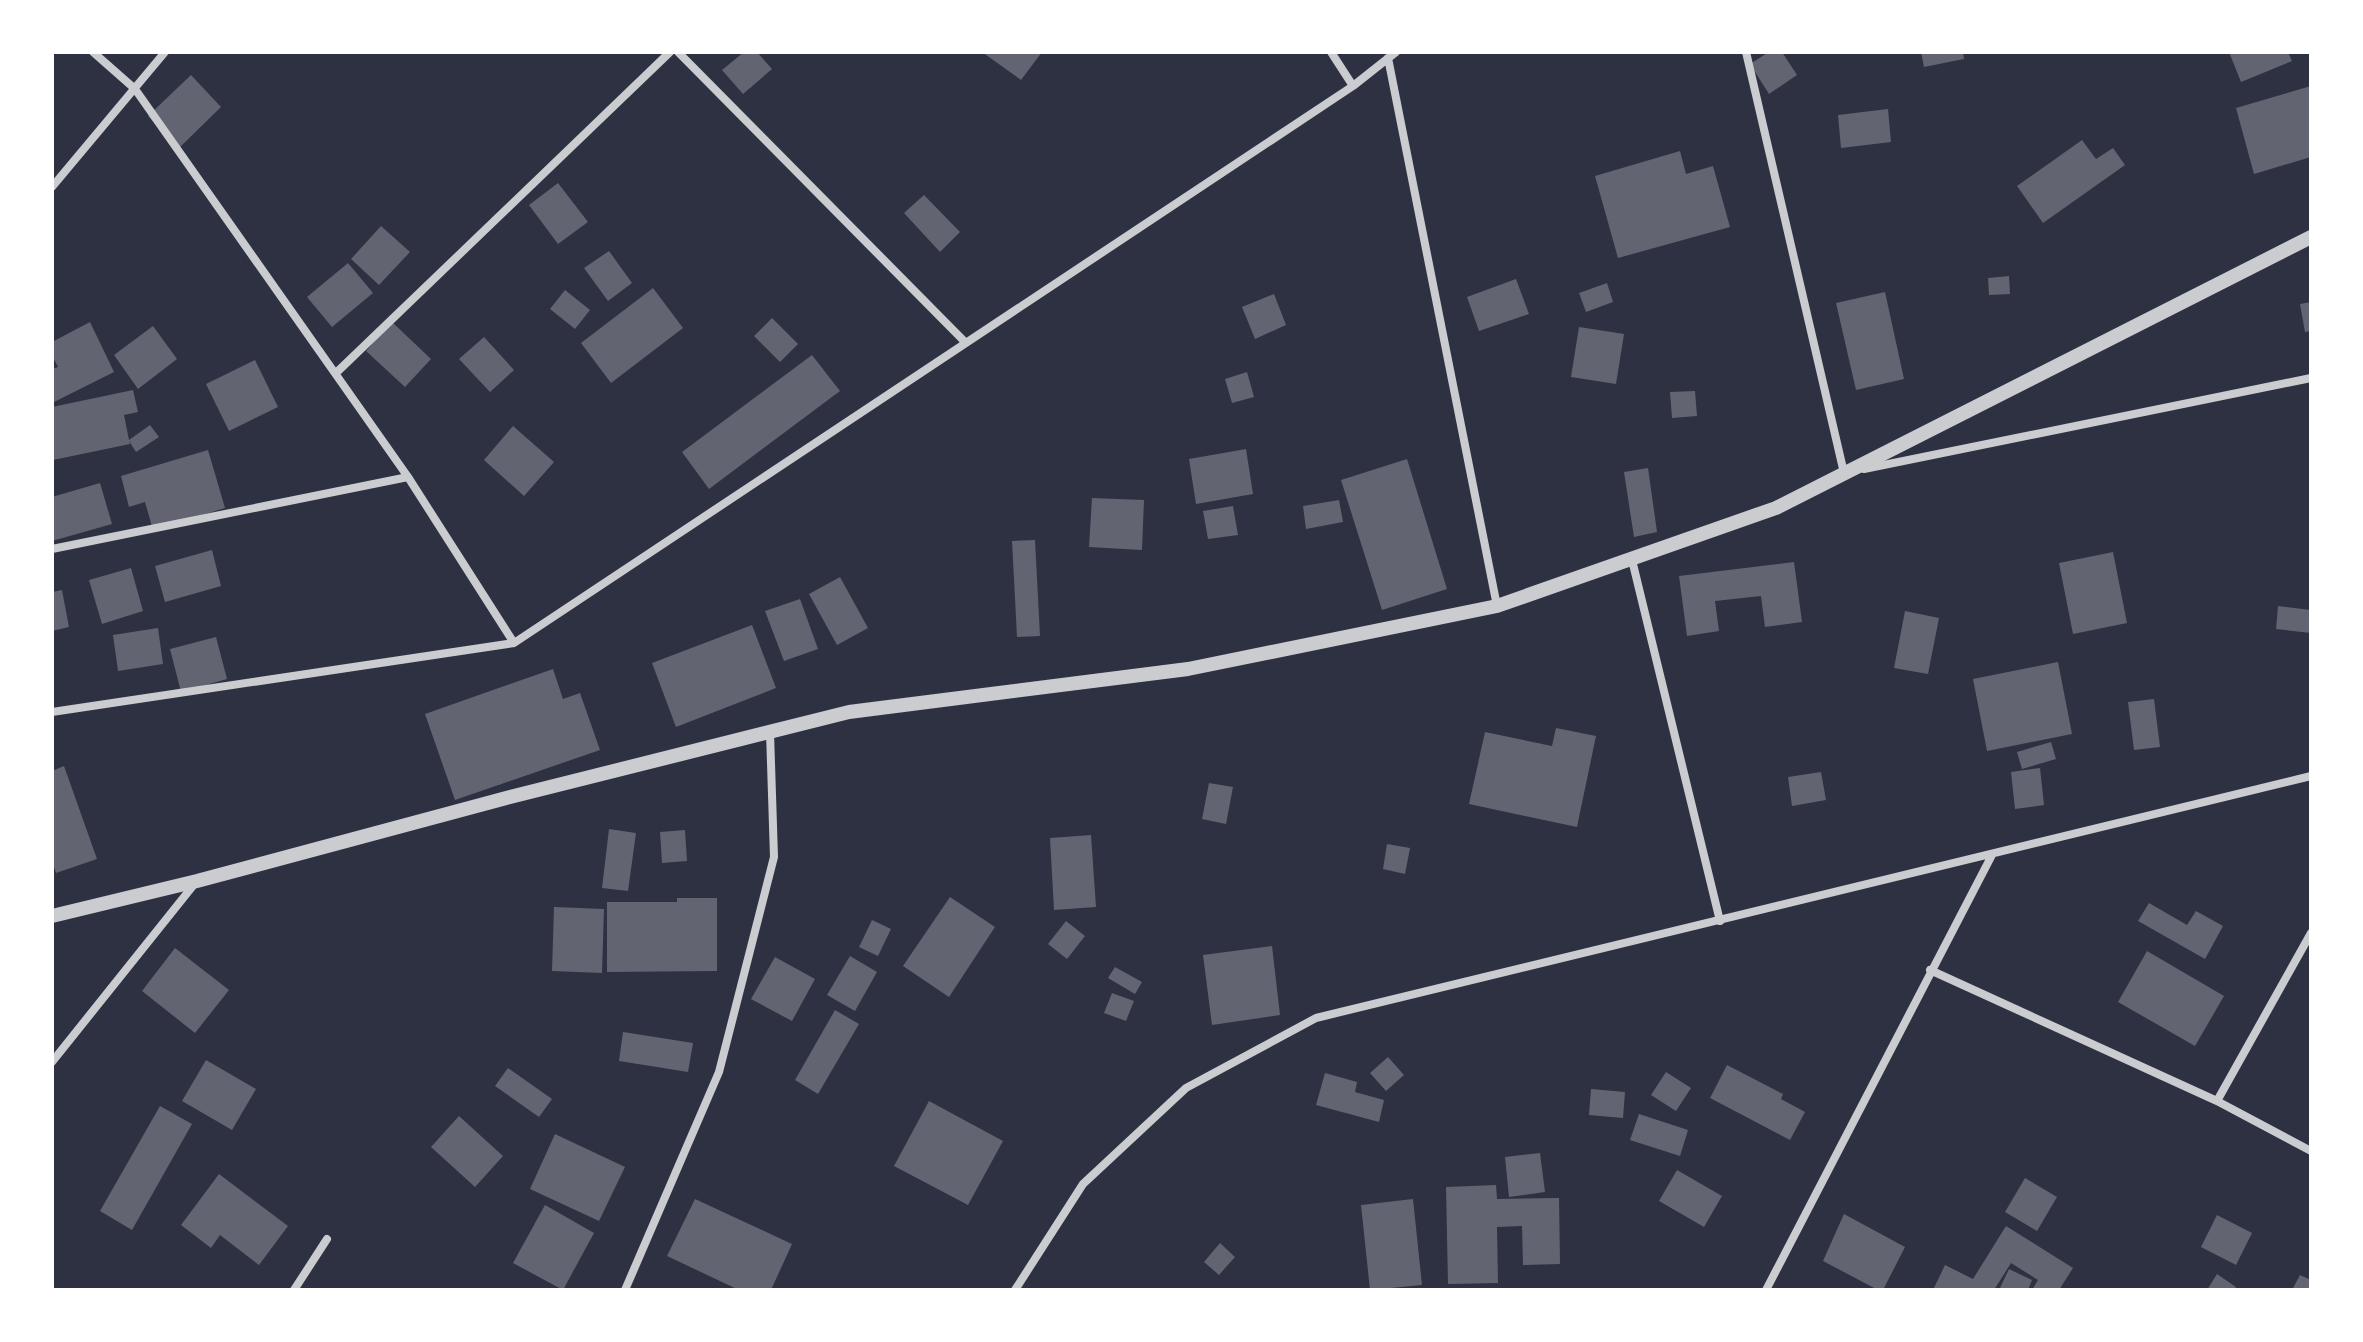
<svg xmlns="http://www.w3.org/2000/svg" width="2363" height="1342" viewBox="0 0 2363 1342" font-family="'Nunito Sans',sans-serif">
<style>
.building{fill:#626471}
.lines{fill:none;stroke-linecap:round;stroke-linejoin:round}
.minor{stroke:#caccd0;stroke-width:8}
.tertiary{stroke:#caccd0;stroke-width:14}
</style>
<rect width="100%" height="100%" fill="#2d3142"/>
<path class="building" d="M744,52h13l15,17 -29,25 -21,-24z
M982,52h60l-21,28z
M1769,52h13l15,23 -28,19 -19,-30z
M1921,52h42l1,7 -40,8z
M2229,52h59l4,9 -51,21z
M191,75l30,32 -42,41 -31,-32z
M2311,86v71l-57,17 -18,-66z
M1888,109l3,33 -50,6 -3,-33z
M2082,140l14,19 17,-11 12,17 -82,58 -26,-37z
M1680,151l6,23 27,-8 17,61 -112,31 -23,-82z
M558,183l30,39 -30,22 -29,-39z
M924,195l36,37 -20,20 -36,-39z
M381,226l29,26 -31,33 -28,-26z
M609,251l23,32 -24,18 -24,-33z
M348,263l25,30 -41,34 -25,-30z
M2009,276l1,18 -21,1 -1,-17z
M1516,279l13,35 -50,17 -12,-34z
M1607,283l6,19 -27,10 -7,-19z
M653,288l30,40 -72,55 -30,-40z
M565,290l25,20 -15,19 -25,-20z
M1885,292l19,87 -48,11 -20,-87z
M1274,294l12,31 -31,14 -13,-32z
M2311,302v29l-6,1 -5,-28z
M772,318l26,26 -18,18 -26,-26z
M90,322l24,50 -62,31v-34l6,-2 -6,-12v-13z
M392,322l39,37 -26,28 -39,-36z
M153,326l24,33 -39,30 -24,-34z
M1579,327l45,7 -8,50 -45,-7z
M484,337l30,33 -24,22 -31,-33z
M812,355l28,36 -131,98 -27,-37z
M255,360l23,47 -49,24 -23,-47z
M1247,372l7,25 -22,6 -7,-24z
M133,390l5,22 -14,3 5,25 21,-15 9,12 -23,15 -7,-11 1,3 -77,16 -1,-53z
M1695,391l2,25 -25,2 -2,-26z
M513,426l41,36 -30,34 -40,-36z
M1246,449l7,45 -57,10 -7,-45z
M208,450l17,58 -72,22 -8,-28 -16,5 -8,-31z
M1407,459l40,130 -65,21 -41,-130z
M1648,468l9,64 -23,5 -10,-65z
M100,483l12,41 -60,17v-44z
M1092,498l52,2 -2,50 -53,-3z
M1339,500l4,22 -37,7 -3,-23z
M1233,506l5,29 -30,4 -5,-28z
M1035,540l5,96 -23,1 -5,-96z
M212,550l9,36 -56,16 -10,-36z
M2113,552l14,71 -54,11 -14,-71z
M1794,562l8,60 -37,5 -4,-31 -46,5 4,30 -32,5 -8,-60z
M131,568l12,43 -41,13 -13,-44z
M840,577l28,51 -31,17 -28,-51z
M62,590l7,37 -17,4v-39z
M800,599l18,50 -34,12 -19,-50z
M2278,606l33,4v23l-35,-4z
M1905,611l34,7 -11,56 -34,-6z
M752,625l24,63 -100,39 -24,-64z
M158,628l5,36 -45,7 -5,-36z
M216,637l11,42 -46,13 -11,-43z
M2058,662l14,72 -85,17 -14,-72z
M553,669l10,30 17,-6 20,57 -145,50 -30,-86z
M2154,699l6,48 -26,3 -6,-48z
M1556,728l40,8 -19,91 -108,-23 16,-72 67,14z
M2051,742l5,17 -34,10 -5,-17z
M64,766l33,93 -41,14 -4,-12v-90z
M2040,768l4,37 -29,4 -4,-37z
M1821,772l5,28 -34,6 -4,-29z
M1209,783l24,4 -7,37 -24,-5z
M609,829l27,4 -8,58 -26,-3z
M685,830l2,31 -25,2 -2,-31z
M1091,835l5,72 -42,3 -4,-72z
M1387,844l23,4 -5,26 -22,-5z
M950,897l45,30 -46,70 -46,-31z
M677,898h40v73l-110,1v-70h70z
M2149,903l38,22 9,-14 27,15 -18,33 -67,-38z
M554,907l50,2 -2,64 -50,-2z
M872,920l19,9 -13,27 -19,-9z
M1066,921l19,15 -18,23 -19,-15z
M1272,946l8,69 -68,10 -9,-70z
M175,948l54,42 -34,43 -53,-42z
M2147,951l77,45 -29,50 -77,-44z
M850,956l27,16 -22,39 -28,-16z
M775,957l40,22 -23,42 -41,-22z
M1115,967l27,15 -7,12 -27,-16z
M1112,993l22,8 -8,20 -22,-8z
M835,1010l24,14 -41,70 -23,-14z
M623,1032l70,11 -5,29 -69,-11z
M1388,1057l16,18 -18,16 -16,-18z
M206,1060l50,29 -24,41 -50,-29z
M1727,1065l56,29 -2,5 24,13 -15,28 -80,-42z
M508,1068l44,31 -13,18 -44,-31z
M1666,1072l25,16 -15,23 -25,-16z
M1325,1073l32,9 -2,10 29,8 -5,22 -63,-17z
M1591,1089l34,3 -2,26 -34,-3z
M929,1101l74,40 -35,64 -74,-39z
M160,1106l32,18 -60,106 -32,-19z
M1639,1114l49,16 -8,26 -50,-16z
M459,1116l44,40 -28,31 -44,-40z
M555,1134l70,33 -26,54 -69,-32z
M1540,1153l5,39 -36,5 -4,-40z
M1677,1170l45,26 -18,31 -45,-26z
M219,1174l69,52 -29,39 -39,-30 -9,13 -30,-23z
M2025,1178l32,19 -20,34 -32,-19z
M1496,1185l1,14 62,-1 1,66 -37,1 -1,-39 -25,1 1,56 -50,1 -2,-97z
M695,1199l97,45 -21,46h-32l-72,-34z
M1413,1199l9,86 -52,5 -9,-85z
M545,1205l49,28 -31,57 -50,-27z
M1844,1214l61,33 -22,43h-5l-55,-29z
M2217,1215l35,18 -16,32 -35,-18z
M2006,1226l67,42 -14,22h-27l6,-10 -27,-17 -17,27h-61l12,-25 28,14z
M1220,1243l15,14 -16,18 -15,-13z
M2009,1269l23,11 -4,10h-29z
M2217,1274l19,13 -2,3h-27z
M2300,1275l11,5v10h-19z"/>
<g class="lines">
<path class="minor" d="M93,52l42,37 273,388 106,166
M678,52l288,291
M1331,52l22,34
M1746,52l98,421h2
M1388,58l109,548
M52,187l113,-135
M336,373l334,-321
M1864,469l447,-91
M52,549l356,-72
M1632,560l88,361
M52,712l462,-69 839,-557 43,-34
M1930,970l287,131 94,50
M52,1062l144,-180
M2217,1101l94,-168
M294,1290l33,-51
M625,1290l94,-218 55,-215 -4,-125
M1015,1290l68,-106 103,-96 130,-70 995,-242
M1766,1290l226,-435"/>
<path class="tertiary" d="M52,916l145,-35 313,-84 339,-85 339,-43 309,-63 279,-98 535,-271"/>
</g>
<rect width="2363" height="1342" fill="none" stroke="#ffffff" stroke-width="108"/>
</svg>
